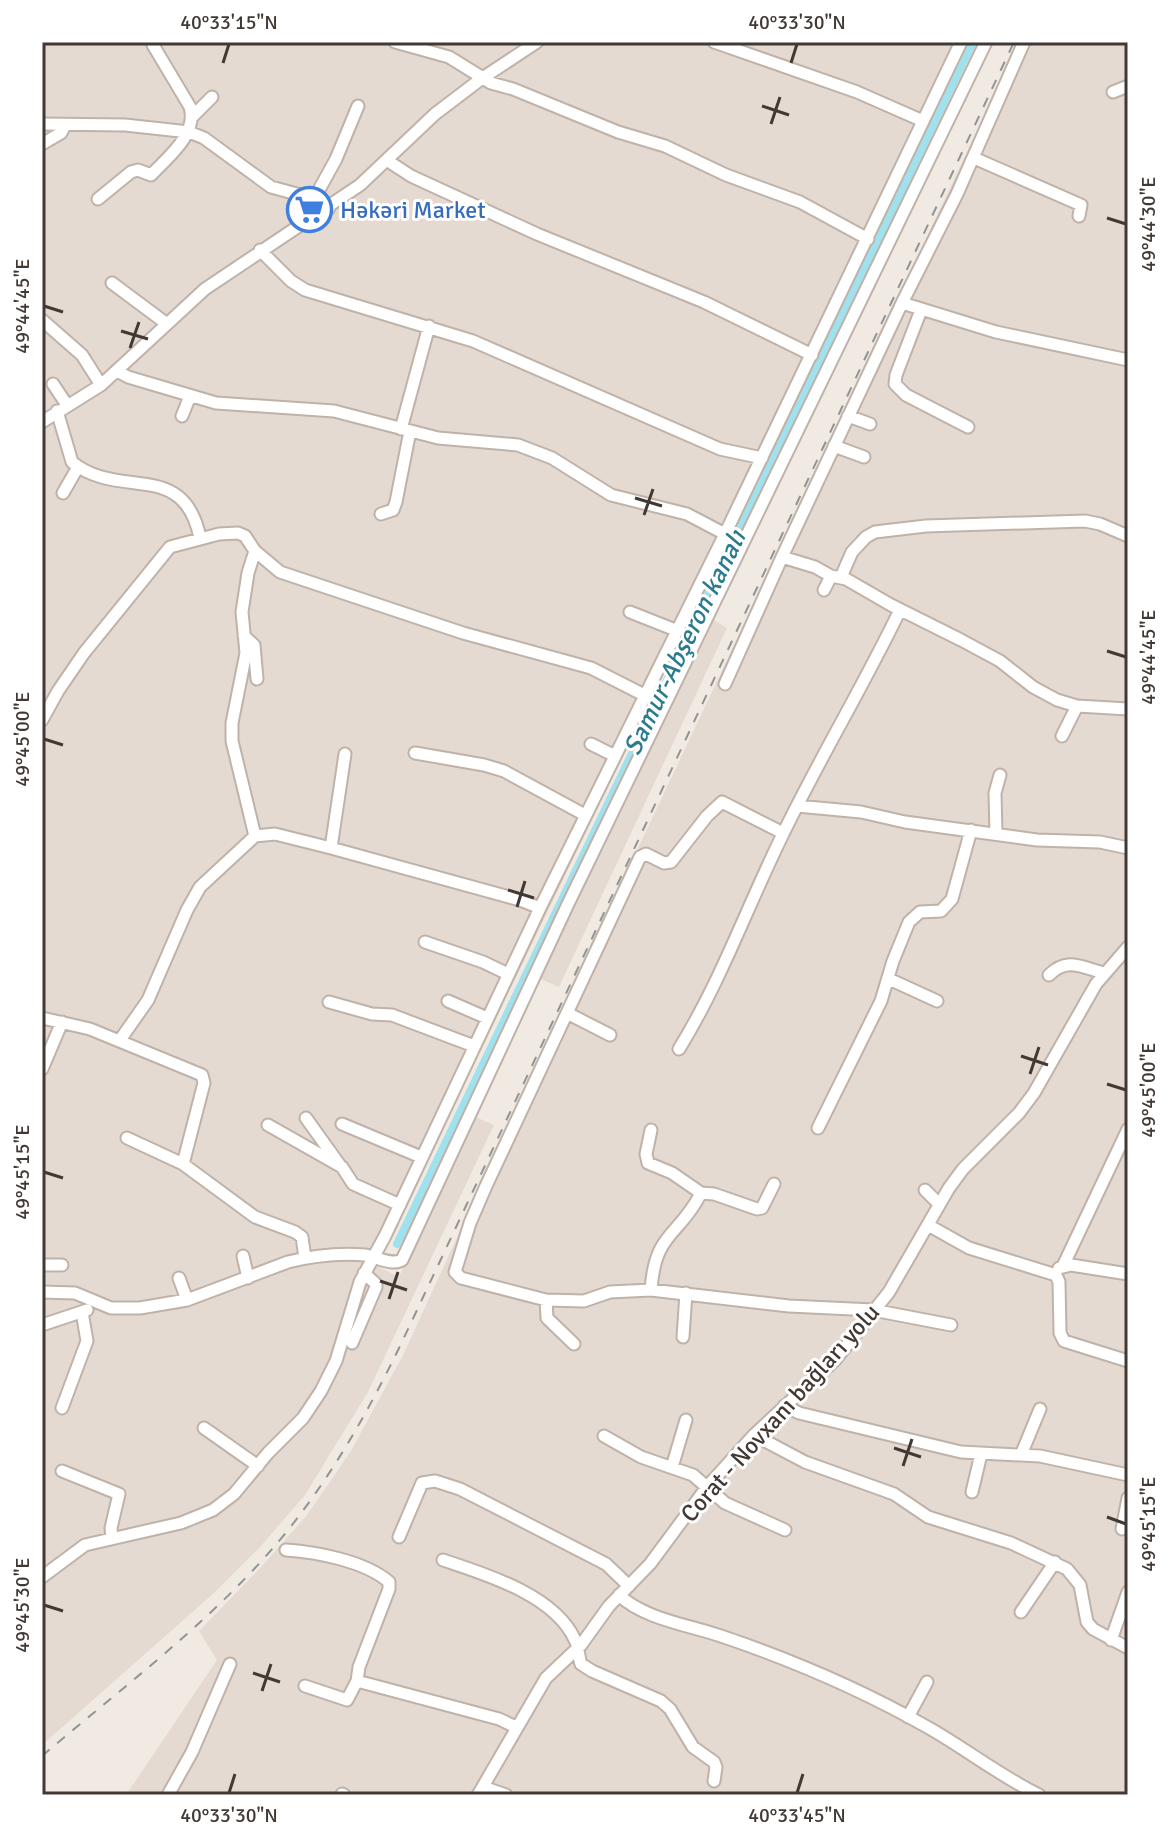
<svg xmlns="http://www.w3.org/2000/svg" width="1170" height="1837" viewBox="0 0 1170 1837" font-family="Signika,sans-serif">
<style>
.residential{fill:#e5dad2}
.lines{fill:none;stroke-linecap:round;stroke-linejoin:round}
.canal{stroke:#a0e1ee;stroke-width:8}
.minor-casing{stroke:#bfb2a9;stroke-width:15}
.minor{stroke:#fff;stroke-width:11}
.rail{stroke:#939393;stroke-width:2;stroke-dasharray:10 10;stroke-linecap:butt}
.ticks{fill:none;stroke:#433934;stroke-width:3}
.labels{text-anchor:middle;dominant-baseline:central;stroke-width:6;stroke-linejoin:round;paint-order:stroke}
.shop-label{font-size:24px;fill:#366cbe;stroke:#fff;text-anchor:start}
.street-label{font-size:24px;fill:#433934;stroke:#fff}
.water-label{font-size:26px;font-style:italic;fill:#2a7b8d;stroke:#fff}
.neatline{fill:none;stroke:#433934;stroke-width:3}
.ticks-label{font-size:20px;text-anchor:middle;fill:#433934}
</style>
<rect width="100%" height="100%" fill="#f1eae3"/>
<path class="residential" d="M42,42h485l-23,15 -169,142 -77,48 -56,39 -98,92 -62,39z
M547,42h420l-582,1207 -51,1 -140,44 -71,12 -81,-18v-861l164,-133 171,-116 61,-60 32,-26z
M1019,42h109v1753h-1002l91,-135 -18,-29 63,-65 45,-51 44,-64 52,-96 160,-348z
M711,618l16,10 -168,359 -21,-9z
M473,1116l21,9 -126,267 -63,103 -45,52 -46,46 -172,152v-450h22l58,17 175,-49 64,-5 38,19z"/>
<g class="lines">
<path class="canal" d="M397,1244c190,-401 382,-802 576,-1202"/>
<defs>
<path id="minor" d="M395,42l54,15 42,26 22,6 105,43 47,14 61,29 74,27 68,37
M714,42l143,50 66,29
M1113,92l15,-6
M193,116l19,-19
M42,124l83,1 64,7 15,6 67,49 48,13 10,8
M42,144l19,-11 4,-8
M974,158l107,47 -2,11
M388,161l23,15 126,58 167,68 108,53
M98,199l33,-27 7,-2 13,5c17,-18 47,-41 39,-68l-37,-62
M314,199l22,-40 22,-53
M260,250l31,31 14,9 168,51 247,108 42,9
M112,283l55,41
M902,303l94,29 132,28
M921,310l-25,65 -1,9 11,11 62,32
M42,320l40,35 19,30
M117,371l11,6 88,26 118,8 104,27 80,7 34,13 59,37 76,19 38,20
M53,384l14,21
M57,411l15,51c47,39 112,-4 128,76
M182,416l8,-20
M848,416l22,8
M42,422l59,-37 104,-96 155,-104 75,-71 46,-35 56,-37
M401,429l28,-103
M834,446l30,11
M63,493l15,-26
M381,514l12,-4 3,-8 14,-71
M831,576l-16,-9 -33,-10 120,-254 55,-109 67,-152
M841,577l11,-25 14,-15 9,-5 51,-6 159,-5 15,3 28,12
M824,590l7,-14 15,3 45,26 70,35 39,21 33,26 24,13 20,6 51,3
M630,612l48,19
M244,636l10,9 3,34
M725,684l57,-127
M42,720l16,-29 26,-38 86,-106 49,-13 19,-1 7,3 10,15 25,21 183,61 128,35 55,28
M1062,736l15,-30
M591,744l24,12
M415,753l69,12 20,6 81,44
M797,806l64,6 44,10 132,18 63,2 28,6
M783,833l-61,-31 -15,14 -36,46 -7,1 -18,-9 -6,3 -154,329 -16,37 -15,49 6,6 85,22 38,1 26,-9 41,-2 138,16 84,4 78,15
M996,834l-1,-41 5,-18
M255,836l-23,-95v-18l14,-70 -4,-41 6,-39 7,-22
M331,848l14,-94
M425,942l58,20 25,12
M1049,975c18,-18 32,-8 55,-2
M889,979l48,22
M448,1001l39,17
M329,1002l43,12 20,1 82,31
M567,1013l43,22
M42,1018l48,11 112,46 2,8 -21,81
M120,1040l28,-40 39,-90 13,-23 55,-51 20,-2 56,14 189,52 20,8
M679,1049c42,-68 68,-142 103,-213 37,-77 81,-149 118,-226
M42,1069l20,-47
M306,1118l33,46
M342,1124l79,33
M268,1125l74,42 11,17 47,21
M818,1128l63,-127 12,-40 16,-39 11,-10 21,-1 11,-12 19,-69
M651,1130l-5,24 2,9 24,10 29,20c-22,44 -46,38 -50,97
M127,1138l56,26 72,53 40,15 7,5 3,21
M925,1190l14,14
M701,1193l13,1 43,15 5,-1 12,-24
M928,1225l41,23 87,27 3,7 1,51 4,8 64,20
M243,1256l5,22
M42,1265h20
M1063,1266l65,-137
M1059,1268l12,-3 57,9
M179,1278l8,22
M42,1292l33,1 36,15h29l47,-8 101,-38c24,-6 53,-9 77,-7 12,2 27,11 37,5l166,-356 418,-862
M546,1300l1,18 27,26
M42,1325l45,-15
M683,1337l3,-44
M352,1343l24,-56v-3l-12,-11
M784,1406l15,7 162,39 79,4 88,19
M62,1408l25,-67 -5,-29
M204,1428l54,38
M754,1435l51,27 89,32 34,23 83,26 56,26 13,16 7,37 6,7 35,19
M604,1436l37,21 52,18 32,28 60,27
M1021,1455l19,-46
M672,1467l14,-47
M62,1471l57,23 -8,34 1,10
M972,1492l9,-38
M1122,1529l6,-31
M399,1537l23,-54 13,-2 25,8 146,75 23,22
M286,1550c30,2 79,11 103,32v7l-30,78 -2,14 142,38 17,8
M443,1560c42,14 112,35 132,80 4,7 3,16 6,24l11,7 69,30 9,8 23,38 21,15 2,5 -2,14
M42,1577l43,-32 96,-22 32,-13 21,-16 34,-41 35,-35 18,-27 15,-30 24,-79 25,-46 155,-328 185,-374 236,-492
M619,1595c25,24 70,30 102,41 71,24 143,55 208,92 37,21 71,48 110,67
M1021,1612l34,-50
M1111,1640l17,-48
M305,1686l42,14 10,-19
M908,1717l19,-35
M483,1787l23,8
M342,1794l2,1
M168,1795l24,-43 38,-88
M478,1795l68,-117 35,-33 28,-39 41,-42 57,-77 47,-52 81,-75 54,-68 60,-104 14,-19 56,-56 15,-20 62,-109 32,-37"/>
</defs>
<use href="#minor" class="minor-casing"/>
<use href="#minor" class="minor"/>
<path class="rail" d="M42,1756c82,-70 173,-137 242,-221 48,-59 84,-123 117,-191l613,-1302"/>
</g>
<path class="ticks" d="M223,63l6,-19M791,63l6,-19M762,106l27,9M771,124l9,-27M1107,218l19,6M44,306l19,6M121,331l27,8M130,348l9,-26M635,498l27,8M644,515l9,-26M1107,651l19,6M44,739l19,6M508,890l26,8M517,907l8,-26M1021,1056l27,9M1030,1074l9,-27M1107,1084l19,6M44,1172l19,6M380,1281l27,9M389,1299l9,-27M894,1448l27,9M903,1466l9,-27M1107,1517l19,7M44,1605l19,6M253,1673l27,9M262,1691l9,-27M229,1793l6,-19M797,1793l6,-19"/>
<defs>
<symbol id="supermarket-ring" viewBox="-11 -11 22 22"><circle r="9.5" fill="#fff" stroke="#3f7fe0" stroke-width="1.5"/><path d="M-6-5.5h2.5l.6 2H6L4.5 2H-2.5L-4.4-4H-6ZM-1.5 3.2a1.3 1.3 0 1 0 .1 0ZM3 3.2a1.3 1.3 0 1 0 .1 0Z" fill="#3f7fe0"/></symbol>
</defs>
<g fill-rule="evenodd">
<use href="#supermarket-ring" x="284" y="184" width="51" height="51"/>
</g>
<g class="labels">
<g class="shop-label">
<text x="340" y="210">Həkəri Market</text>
</g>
<g class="street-label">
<text transform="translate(780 1413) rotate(-48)">Corat - Novxanı bağları yolu</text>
</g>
<g class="water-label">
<text transform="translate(685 643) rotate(-64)">Samur-Abşeron kanalı</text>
</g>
</g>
<rect width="1170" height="1837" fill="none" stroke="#ffffff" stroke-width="88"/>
<rect x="44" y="44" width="1082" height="1749" class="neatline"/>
<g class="ticks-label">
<text x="229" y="29">40°33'15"N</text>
<text x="797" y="29">40°33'30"N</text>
<text transform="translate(1148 224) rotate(-90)" y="7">49°44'30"E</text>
<text transform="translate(22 306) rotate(-90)" y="7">49°44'45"E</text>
<text transform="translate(1148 657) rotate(-90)" y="7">49°44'45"E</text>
<text transform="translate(22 739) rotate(-90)" y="7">49°45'00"E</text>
<text transform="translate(1148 1090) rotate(-90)" y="7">49°45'00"E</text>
<text transform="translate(22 1172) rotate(-90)" y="7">49°45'15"E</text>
<text transform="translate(1148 1524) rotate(-90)" y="7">49°45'15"E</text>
<text transform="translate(22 1605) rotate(-90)" y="7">49°45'30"E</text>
<text x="229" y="1822">40°33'30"N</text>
<text x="797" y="1822">40°33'45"N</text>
</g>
</svg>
